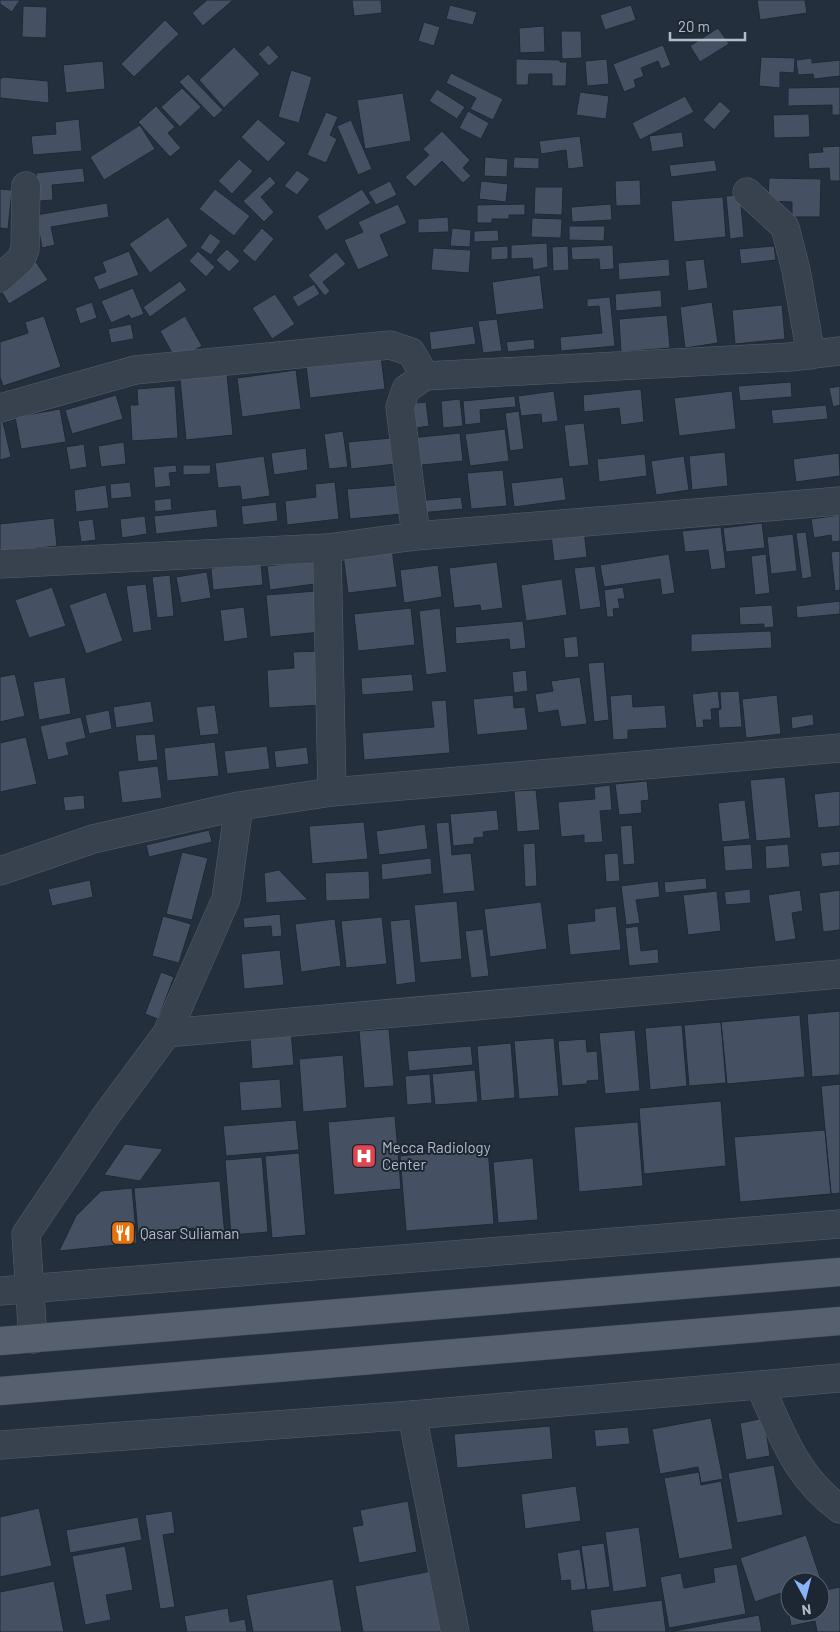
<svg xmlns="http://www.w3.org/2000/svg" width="840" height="1632" viewBox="0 0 840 1632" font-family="Barlow,sans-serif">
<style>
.building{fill:#455162;stroke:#1f2835}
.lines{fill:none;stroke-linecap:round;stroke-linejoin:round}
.minor-casing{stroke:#565f6c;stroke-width:29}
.tertiary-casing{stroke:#565f6c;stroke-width:29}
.primary-casing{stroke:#414a57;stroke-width:29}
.minor{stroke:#38414e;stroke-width:28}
.tertiary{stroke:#38414e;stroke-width:28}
.primary{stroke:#56606e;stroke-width:28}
.labels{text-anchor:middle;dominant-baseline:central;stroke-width:4;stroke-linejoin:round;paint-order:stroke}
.poi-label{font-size:15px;fill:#b4bcc9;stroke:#1d2633;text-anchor:start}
</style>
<rect width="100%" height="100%" fill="#242f3e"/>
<path class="building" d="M0,0h20l-8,12 -12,-8z
M207,0h26l-30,26 -11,-13z
M352,0h29l1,13 -28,3z
M757,0h48l2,13 -47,7z
M450,5l27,7 -4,13 -27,-6z
M631,5l5,15 -31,10 -5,-15z
M23,6l24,1 -1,31 -24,-1z
M165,20l14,14 -45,43 -13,-13z
M424,22l16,5 -6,19 -16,-5z
M544,26l1,26 -25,1 -1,-25z
M718,28l11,16 -29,18 -10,-16z
M561,31h20l1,27 -20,1z
M268,45l11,12 -10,9 -11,-12z
M663,45l8,20 -10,4 -3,-8 -17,7 3,8 -10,4 2,7 -12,5 -11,-28z
M234,47l26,27 -36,34 -25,-28z
M761,57l34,1 -1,15 -14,-1v16l-21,-2z
M812,58v5l28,-3v16l-26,3 -1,-5 -15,1 -2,-15z
M516,59l44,1v2h7l-1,24h-14v-12h-23l-1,11h-12z
M607,59l2,25 -22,2 -2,-25z
M103,61l2,28 -39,4 -3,-28z
M291,70l21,7 -13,46 -21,-6z
M451,73l52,26 -10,21 -23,-11 6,-11 -30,-15z
M188,74l35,36 -9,8 -35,-36z
M3,77l45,4 1,22 -49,-5v-19z
M840,87v28h-8v-10l-44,1v-18z
M182,88l19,19 -21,20 -19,-20z
M437,89l28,18 -8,12 -28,-18z
M580,92l29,4 -3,23 -30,-4z
M403,93l8,48 -46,8 -8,-49z
M685,96l9,16 -54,28 -8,-17z
M720,101l11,10 -17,19 -11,-10z
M156,106l19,21 -7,6 13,15 -11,9 -32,-35z
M468,111l21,12 -8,16 -22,-11z
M326,112l12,5 -8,18 7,4 -11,24 -19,-8z
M809,114l1,23 -36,1 -1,-23z
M79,119l3,32 -49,4 -2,-19 25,-2 -1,-12z
M258,119l28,24 -18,19 -27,-25z
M351,120l21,49 -14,6 -21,-49z
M140,125l15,24 -51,31 -14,-23z
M442,131l28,29 -7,8 8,8 -8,7 -21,-22 -27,26 -10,-10 24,-22 -6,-6z
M682,132l2,15 -32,5 -3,-16z
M580,136l4,31 -16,2 -2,-19 -25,4 -2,-13z
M840,146v35h-10l-1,-13 -20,1 -1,-16 15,-1 -1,-5z
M485,157l23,2 -1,18 -23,-1z
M514,157l25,1v11l-26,-1z
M239,159l14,12 -21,23 -14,-13z
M715,160l2,11 -46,6 -2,-12z
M83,168l2,14 -33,3 1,15 -14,1 -3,-28z
M297,170l13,9 -13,16 -13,-9z
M270,176l6,7 -15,14 13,15 -10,10 -21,-21z
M769,178l52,1 -1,38h-28v-15l-24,-1z
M640,180l1,25 -25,1 -1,-25z
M390,181l7,14 -21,10 -8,-13z
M481,181l27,3 -2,18 -27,-3z
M535,187h28l-1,28 -28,-1z
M0,189l12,1 -4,39 -8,-1z
M215,189l35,27 -16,20 -35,-27z
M362,189l9,14 -45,28 -9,-15z
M740,195l4,42 -14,2 -4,-43z
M723,197l3,40 -52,5 -3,-41z
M107,203l2,14 -58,10 4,18 -13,3 -6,-33z
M398,204l9,19 -27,12 9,21 -31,14 -14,-30 19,-8 -5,-10z
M525,204v11h-16v4h-17v4h-15v-18z
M611,204l1,16 -40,2 -1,-15z
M168,217l20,29 -38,27 -21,-29z
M448,217l1,15 -31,1v-14z
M532,218l30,1 -1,19 -30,-1z
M569,226h36l-1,15 -35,-1z
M262,228l12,11 -19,23 -13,-11z
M452,228l19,2 -1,17 -20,-1z
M498,230l1,11 -25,1v-11z
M210,233l11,8 -10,14 -11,-7z
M547,243l1,24 -15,3 -1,-12 -21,1v-14z
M613,245l1,24 -14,1 -1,-11 -27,1 -1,-13z
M508,246v13l-17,1v-13z
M568,246l1,24 -16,1 -1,-24z
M774,246l2,14 -35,4 -2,-15z
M433,248l38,2 -2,23 -38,-3z
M227,249l13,12 -11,11 -13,-12z
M129,251l10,24 -40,15 -6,-13 13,-5 -4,-10z
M198,251l17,16 -9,10 -17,-16z
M336,252l10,12 -23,18 7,9 -5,5 -17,-21z
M669,259l1,17 -51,4 -1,-17z
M704,259l4,29 -20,3 -3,-30z
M36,262l12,18 -39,24 -9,-15v-4z
M540,275l4,34 -48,6 -4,-33z
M180,281l7,9 -37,27 -7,-10z
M314,284l6,10 -22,13 -6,-10z
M133,288l11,26 -13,5 -2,-4 -18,8 -10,-22z
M661,290l1,17 -46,4 -1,-17z
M275,294l20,30 -23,15 -20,-31z
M610,297l5,49 -54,5 -1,-14 42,-4 -3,-27 -12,1v-8z
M92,302l5,16 -17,6 -5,-16z
M712,302l6,41 -33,5 -5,-41z
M782,305l3,34 -50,5 -3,-34z
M667,315l3,33 -49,4 -2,-33z
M44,316l17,51 -58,19 -3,-9v-35l28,-9 -3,-11z
M185,316l17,30 -26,14 -16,-29z
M497,319l5,32 -19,2 -5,-32z
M131,324l3,15 -23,4 -3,-14z
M473,326l3,18 -45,6 -2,-18z
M534,339l1,10 -27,3 -2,-10z
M381,356l4,33 -75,9 -4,-33z
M296,370l5,39 -59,8 -5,-39z
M227,374l6,61 -47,5 -6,-61z
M791,382l1,15 -52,4 -2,-15z
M175,386l3,52 -46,3 -2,-36h8l-1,-16z
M840,386v19l-7,2 -4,-19z
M641,389l3,33 -23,3 -2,-17 -35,4 -1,-17z
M554,391l4,30 -16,2 -1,-9 -20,2 -3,-20z
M732,391l4,38 -57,7 -5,-38z
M116,395l7,24 -51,15 -7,-24z
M515,396l1,11 -36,3 1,13 -16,2 -2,-24z
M460,399l3,27 -20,2 -2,-27z
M426,402l3,24 -20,3 -3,-25z
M826,405l2,14 -55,5 -2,-14z
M60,409l6,33 -45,7 -6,-32z
M519,411l5,38 -14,2 -5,-38z
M0,422h3l8,35 -11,3z
M584,423l5,42 -20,2 -5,-42z
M505,429l4,32 -39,5 -5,-32z
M343,431l5,36 -19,2 -5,-35z
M460,433l3,28 -51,5 -2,-28z
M402,437l3,26 -54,6 -3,-27z
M124,442l2,22 -25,3 -3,-21z
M84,444l3,23 -17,3 -4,-23z
M306,448l2,22 -34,5 -3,-22z
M725,452l3,34 -36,4 -3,-34z
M839,453l1,23 -44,6 -3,-23z
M645,454l2,22 -48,6 -2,-23z
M264,456l6,40 -28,4 -2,-14 -22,2 -3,-25z
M684,456l5,34 -33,5 -5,-34z
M176,465l1,7 -8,1 2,13 -16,2 -2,-21z
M183,465h28l-1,9 -27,1z
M503,470l4,36 -36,3 -4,-36z
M563,477l3,23 -52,7 -3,-24z
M130,482l2,15 -21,2 -1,-15z
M335,482l4,37 -52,6 -2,-24 31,-4 -1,-13z
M106,485l3,23 -33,4 -2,-22z
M400,485l2,29 -52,5 -3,-30z
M461,497l2,12 -44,4 -2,-12z
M171,498l1,12 -17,2 -1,-12z
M276,502l2,19 -35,4 -2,-19z
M216,509l2,18 -62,7 -2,-18z
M840,515v26l-8,1 -1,-7 -17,3 -3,-19z
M145,516l2,18 -25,4 -2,-19z
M54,518l3,28 -57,6v-28z
M93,519l3,21 -15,2 -3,-21z
M762,523l3,25 -39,4 -3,-24z
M721,527l5,41 -15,2 -3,-20 -23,2 -3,-21z
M584,530l3,27 -33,4 -3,-27z
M806,532l6,45 -10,2 -6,-46z
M793,534l4,37 -26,3 -4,-37z
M392,549l5,38 -49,6 -5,-38z
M840,551v39l-5,1 -4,-39z
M669,554l6,39 -13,2 -2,-16 -56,8 -4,-22z
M766,554l4,39 -15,2 -4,-39z
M319,560l3,23 -52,7 -3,-24z
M497,562l6,46 -22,3 -1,-6 -26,3 -5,-40z
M261,563l2,22 -50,5 -2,-22z
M438,565l4,32 -38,6 -4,-33z
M595,566l6,41 -21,3 -6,-42z
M207,572l4,26 -30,5 -5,-26z
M170,575l4,41 -17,2 -5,-41z
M562,579l5,36 -41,6 -5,-36z
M146,584l6,46 -19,3 -7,-47z
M52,587l14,39 -37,12 -14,-38z
M623,587l2,12h-7l2,9 -7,1 1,8h-7l-3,-27z
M316,591l5,41 -51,5 -4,-42z
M106,592l17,49 -37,13 -17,-49z
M840,601v13l-43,4 -1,-12z
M772,605l2,22 -10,1v-4l-24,1 -1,-18z
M244,607l4,31 -24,4 -4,-32z
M411,608l4,37 -57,6 -4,-37z
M440,608l7,64 -21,3 -7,-64z
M523,621l3,27 -16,2 -1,-11 -53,5 -1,-17z
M771,631l1,17 -81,4v-18z
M577,636l2,21 -14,1 -2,-20z
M319,651l3,54 -53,3 -2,-38 27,-2 -1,-16z
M604,662l5,58 -15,2 -6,-59z
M526,670l2,21 -14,2 -2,-21z
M15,674l10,42 -25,6v-45z
M412,674l2,17 -52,4 -1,-17z
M65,677l6,37 -32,6 -6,-38z
M580,677l7,47 -26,3 -3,-17 -20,3 -3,-19 18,-3 -2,-10z
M718,691l2,17 -9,1 1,11h-9l1,7 -8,1 -4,-34z
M739,691l3,36 -23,1 -1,-18 3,-1 -1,-17z
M632,694l1,13 32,-2 2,23 -39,2v9l-15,1 -3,-44z
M513,695l1,13 11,-1 3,23 -51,5 -4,-36z
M777,695l4,39 -35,4 -4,-39z
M446,700l4,53 -86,7 -2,-27 72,-6 -3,-26z
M151,701l3,21 -38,6 -3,-21z
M215,705l4,29 -19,2 -4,-29z
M109,710l3,19 -23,5 -4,-19z
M813,714l1,11 -22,4 -1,-12z
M81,717l5,21 -20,5 3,12 -21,5 -8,-34z
M155,734l3,26 -20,2 -3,-27z
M26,737l11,47 -37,8v-49z
M215,742l4,34 -52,5 -3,-33z
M267,746l3,23 -43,5 -3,-23z
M307,747l2,17 -33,4 -2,-17z
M158,766l4,32 -40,5 -4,-32z
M785,777l6,61 -35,3 -6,-61z
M647,781l2,19 -8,1 1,12 -23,2 -4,-31z
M610,785l2,25 -12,1 3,31 -19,1v-8l-23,2 -3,-35 37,-3 -1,-12z
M536,790l4,40 -23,2 -3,-41z
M840,791v35l-22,2 -4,-34z
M84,795l1,14 -20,2 -2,-14z
M745,800l5,39 -28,3 -4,-39z
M497,810l2,20 -16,2 1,5 -10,1v6l-21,2 -3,-32z
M364,822l4,37 -56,5 -3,-38z
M449,822l3,33 19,-2 4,38 -32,3 -7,-71z
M425,824l3,25 -49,6 -3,-24z
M632,825l3,39 -12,1 -3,-39z
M209,830l3,12 -63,15 -3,-12z
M535,843l2,43 -12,1 -2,-43z
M751,844l2,25 -28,2 -2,-25z
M788,844l2,23 -24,2 -1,-23z
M840,851v14l-18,2 -2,-14z
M182,852l26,6 -16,62 -26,-6z
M618,853l2,28 -14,1 -2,-28z
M431,858l1,16 -50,6 -1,-16z
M279,870l29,30 -42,3 -2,-30z
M369,871l1,28 -44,2 -1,-28z
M706,878l1,11 -42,4 -1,-11z
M90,880l3,17 -41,9 -4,-17z
M658,881l2,16 -24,3 4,23 -14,2 -5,-39z
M750,889l1,14 -25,2 -2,-13z
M800,890l3,21 -11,2 4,26 -21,3 -7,-47z
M840,890v40l-17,2 -4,-39z
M717,891l4,40 -33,4 -5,-40z
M457,901l5,58 -42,4 -6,-58z
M541,902l6,47 -57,8 -6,-48z
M616,906l5,44 -51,5 -3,-31 28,-3 -1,-12z
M280,914l2,22 -10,1 -1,-11 -27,2 -1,-10z
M163,916l28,8 -12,39 -27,-7z
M382,917l5,47 -41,4 -5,-47z
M335,919l6,47 -40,6 -6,-48z
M410,919l6,63 -20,3 -6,-64z
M638,926l3,25 17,-2 1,14 -30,3 -4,-38z
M483,929l6,47 -18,2 -6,-47z
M280,950l4,35 -40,4 -3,-35z
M161,972l13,5 -16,42 -13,-5z
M840,1011v64l-28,2 -5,-63z
M800,1015l5,62 -78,7 -6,-62z
M721,1022l5,61 -37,3 -5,-61z
M682,1025l5,61 -37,4 -5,-62z
M389,1029l5,57 -30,2 -5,-57z
M635,1030l5,61 -35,3 -6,-61z
M291,1032l3,33 -42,4 -2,-34z
M554,1038l5,58 -40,3 -5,-58z
M586,1039l1,13 10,-1 2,29 -12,1v3l-25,2 -4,-45z
M511,1043l4,55 -34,3 -4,-55z
M471,1046l2,19 -64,6 -2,-20z
M343,1055l4,53 -44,4 -4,-53z
M475,1070l3,32 -43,3 -3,-31z
M430,1074l2,29 -25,2 -2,-29z
M280,1079l2,29 -41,3 -2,-29z
M840,1084v109l-9,1 -10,-108z
M721,1101l5,65 -82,8 -5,-66z
M395,1116l6,73 -67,6 -6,-73z
M296,1120l3,30 -73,6 -3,-30z
M638,1122l5,64 -64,6 -5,-65z
M825,1130l6,64 -91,8 -6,-65z
M125,1144l38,5 -23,32 -36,-6z
M488,1148l6,76 -88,7 -6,-75z
M299,1153l7,82 -34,3 -7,-82z
M262,1157l6,75 -37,3 -6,-75z
M533,1158l5,62 -40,3 -5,-61z
M220,1181l5,55 -30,3 -1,-11 -56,5 -4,-45z
M132,1188l5,55 -78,8 17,-35 25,-25z
M711,1418l12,61 -22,4 -3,-16 -38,7 -8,-45z
M764,1418l6,38 -24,4 -6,-37z
M550,1426l3,33 -96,9 -3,-34z
M628,1427l2,17 -34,3 -2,-17z
M774,1465l9,50 -46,8 -9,-50z
M699,1472l2,13 20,-4 12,68 -54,10 -15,-81z
M576,1486l5,35 -56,8 -4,-35z
M408,1501l9,51 -58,11 -7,-36 11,-2 -3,-15z
M39,1508l13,58 -52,11v-60z
M172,1511l3,22 -12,2 12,72 -15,2 -15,-94z
M138,1517l4,23 -72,13 -4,-23z
M639,1527l8,60 -34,5 -8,-60z
M806,1535l15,45 -31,2v8l-35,12 -15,-44z
M604,1543l6,44 -23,3 -6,-44z
M125,1546l8,44 -27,5 5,25 -26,5 -13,-69z
M580,1549l6,40 -15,2 -1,-11 -9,1 -4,-28z
M737,1564l9,50 -77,14 -9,-51 21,-4 3,15 31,-6 -2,-14z
M437,1570l12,62h-86l-8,-46z
M333,1579l9,53h-89l-7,-37z
M54,1581l10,51h-64v-40z
M840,1587v45h-23l-2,-11 -24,5 -5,-29 4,-1v16h30v-21z
M662,1600l4,32h-73l-3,-22z
M228,1608l2,14 15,-3 2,13h-60l-3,-16z
M759,1615l3,17h-88v-1z"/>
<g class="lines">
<defs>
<path id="minor" d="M747,192l38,35 11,43 15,85
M0,278l21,-19 4,-10 1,-63
M0,408l135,-38 255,-25 21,7 14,24
M416,536l-16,-129 6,-18 19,-13 365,-19 50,-6
M327,548l5,244
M0,564l327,-16 89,-12 424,-35
M0,871l93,-32 146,-33 93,-14 508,-44
M167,1033l673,-59
M33,1339l-7,-105 79,-117 62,-84 59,-134 13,-93
M760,1386c22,48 35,90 80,123
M412,1415l43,217"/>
<path id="tertiary" d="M0,1291l840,-67
M0,1445l412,-30 428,-37"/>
<path id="primary" d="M0,1341l840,-69
M0,1391l840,-70"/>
</defs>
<use href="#minor" class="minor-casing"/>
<use href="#tertiary" class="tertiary-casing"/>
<use href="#primary" class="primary-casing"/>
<use href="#minor" class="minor"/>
<use href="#tertiary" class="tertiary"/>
<use href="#primary" class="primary"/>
</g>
<defs>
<symbol id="hospital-square" viewBox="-11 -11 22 22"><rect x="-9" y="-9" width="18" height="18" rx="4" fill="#e0444e" stroke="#1d2633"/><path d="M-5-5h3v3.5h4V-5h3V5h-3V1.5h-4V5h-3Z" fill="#fff"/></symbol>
<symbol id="restaurant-square" viewBox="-11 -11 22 22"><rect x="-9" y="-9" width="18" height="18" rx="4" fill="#e8710a" stroke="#1d2633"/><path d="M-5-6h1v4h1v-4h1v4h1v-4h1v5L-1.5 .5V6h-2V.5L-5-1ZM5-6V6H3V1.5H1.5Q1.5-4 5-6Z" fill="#fff"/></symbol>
</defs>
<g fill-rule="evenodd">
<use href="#hospital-square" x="350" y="1142" width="28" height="28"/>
<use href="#restaurant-square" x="109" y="1219" width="28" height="28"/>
</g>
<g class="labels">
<g class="poi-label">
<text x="382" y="1147">Mecca Radiology<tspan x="382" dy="17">Center</tspan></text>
<text x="140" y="1233">Qasar Suliaman</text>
</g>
</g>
<g transform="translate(805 1597) rotate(173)"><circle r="24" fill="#1d2633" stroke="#59626f"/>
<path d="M0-4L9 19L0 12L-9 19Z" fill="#8ab4f8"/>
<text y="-8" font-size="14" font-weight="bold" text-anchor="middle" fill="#b4bcc9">N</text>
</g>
<path d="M670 32v8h75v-8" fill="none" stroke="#b4bcc9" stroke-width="2.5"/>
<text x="678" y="32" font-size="15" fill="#b4bcc9" stroke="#1d2633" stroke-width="4" paint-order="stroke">20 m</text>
</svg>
